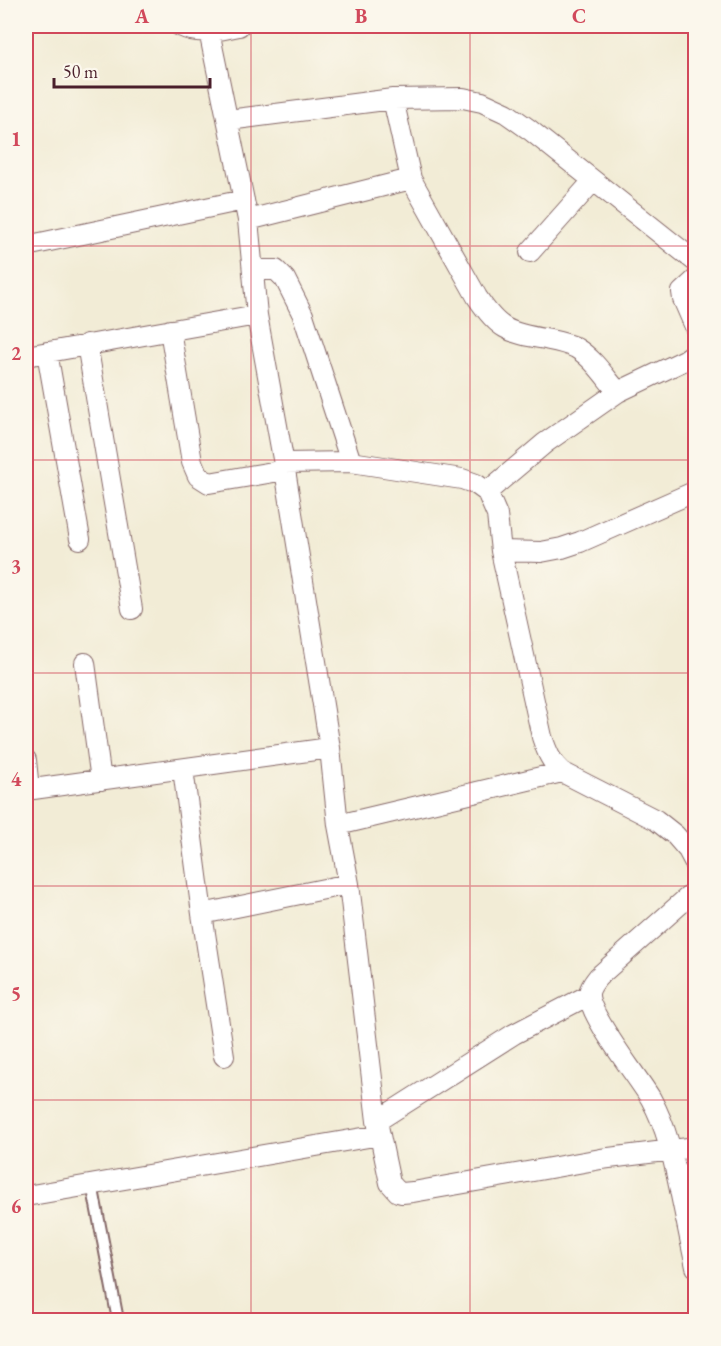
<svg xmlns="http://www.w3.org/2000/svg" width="721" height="1346" viewBox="0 0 721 1346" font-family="'EB Garamond',serif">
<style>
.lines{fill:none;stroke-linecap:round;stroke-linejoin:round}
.lane-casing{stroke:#856767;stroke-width:14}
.street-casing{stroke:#856767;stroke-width:22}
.lane{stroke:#fff;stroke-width:10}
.street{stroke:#fff;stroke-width:20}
.grid{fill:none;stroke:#d1495b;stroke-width:1.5;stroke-opacity:0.55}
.neatline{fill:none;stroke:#d1495b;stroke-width:2}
.grid-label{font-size:20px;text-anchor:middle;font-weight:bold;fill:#d1495b}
</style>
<rect width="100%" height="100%" fill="#fbf7ec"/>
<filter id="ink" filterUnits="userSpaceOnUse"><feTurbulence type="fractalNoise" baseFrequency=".0167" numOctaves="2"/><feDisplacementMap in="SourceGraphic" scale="12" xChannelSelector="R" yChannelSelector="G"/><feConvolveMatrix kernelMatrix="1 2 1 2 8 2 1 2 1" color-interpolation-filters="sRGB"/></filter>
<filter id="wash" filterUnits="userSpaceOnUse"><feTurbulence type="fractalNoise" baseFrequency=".008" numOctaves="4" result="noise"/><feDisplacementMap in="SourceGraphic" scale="24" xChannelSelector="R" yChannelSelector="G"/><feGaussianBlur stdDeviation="1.35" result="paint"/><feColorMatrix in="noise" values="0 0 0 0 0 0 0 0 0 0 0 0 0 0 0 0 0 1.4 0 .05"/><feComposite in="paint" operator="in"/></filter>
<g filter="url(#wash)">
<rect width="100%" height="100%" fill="#f2ecd6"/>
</g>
<g filter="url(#ink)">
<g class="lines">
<defs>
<path id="lane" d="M92,1184l26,136"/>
<path id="street" d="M180,26c20,10 38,4 59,0
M208,26l40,194 9,95 28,155 45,278 8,77 11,59 28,237 13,62 8,9 4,1 11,-1 188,-33 95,-12
M393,99l18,80 66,118c21,32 31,36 68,42 10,2 22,4 31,9 17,10 29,29 42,44
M228,120l165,-21 70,-1 19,4 24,11 24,17 166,132
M248,220l163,-41
M26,246l218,-46
M530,252l63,-71
M253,270h23l9,9 18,36 48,147
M696,279l-14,13 1,7 13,30
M170,330l22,132 6,14 11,7 76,-13
M87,344l45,265
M47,352l33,187
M26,356l231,-41
M284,463l67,-1 111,17 14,5 11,8 10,23 4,36 41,186c5,15 9,25 20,35l94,48 19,15 13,15 8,15
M487,492l58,-49 73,-51 67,-32 11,-8
M501,551l40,1 21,-4 18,-6 116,-51
M85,663l16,117
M26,760l3,30
M183,769l19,145 22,142
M26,790l304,-42
M338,825l224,-53
M696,894l-8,3 -90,80c-4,5 -8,10 -9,16 -2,21 50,85 62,106 17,31 23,63 30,96 5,24 10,48 15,72
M202,914l147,-30
M377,1121l137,-87 75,-39
M26,1196l354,-61"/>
</defs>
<use href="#lane" class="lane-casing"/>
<use href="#street" class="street-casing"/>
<use href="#lane" class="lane"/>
<use href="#street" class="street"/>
</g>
</g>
<path class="grid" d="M251,26v1294M470,26v1294M26,246h670M26,460h670M26,673h670M26,886h670M26,1100h670"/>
<rect width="721" height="1346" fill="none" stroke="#fbf7ec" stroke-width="66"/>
<path d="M54 78v9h156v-9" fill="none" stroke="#4a1f2b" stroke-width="3"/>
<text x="63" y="78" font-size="18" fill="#4a1f2b" stroke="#fbf7ec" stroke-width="4.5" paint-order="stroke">50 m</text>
<rect x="33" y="33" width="655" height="1280" class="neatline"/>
<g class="grid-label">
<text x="142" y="23">A</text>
<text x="361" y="23">B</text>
<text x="579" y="23">C</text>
<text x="16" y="146">1</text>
<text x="16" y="360">2</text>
<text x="16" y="573">3</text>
<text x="16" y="786">4</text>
<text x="16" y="1000">5</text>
<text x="16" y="1213">6</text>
</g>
</svg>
